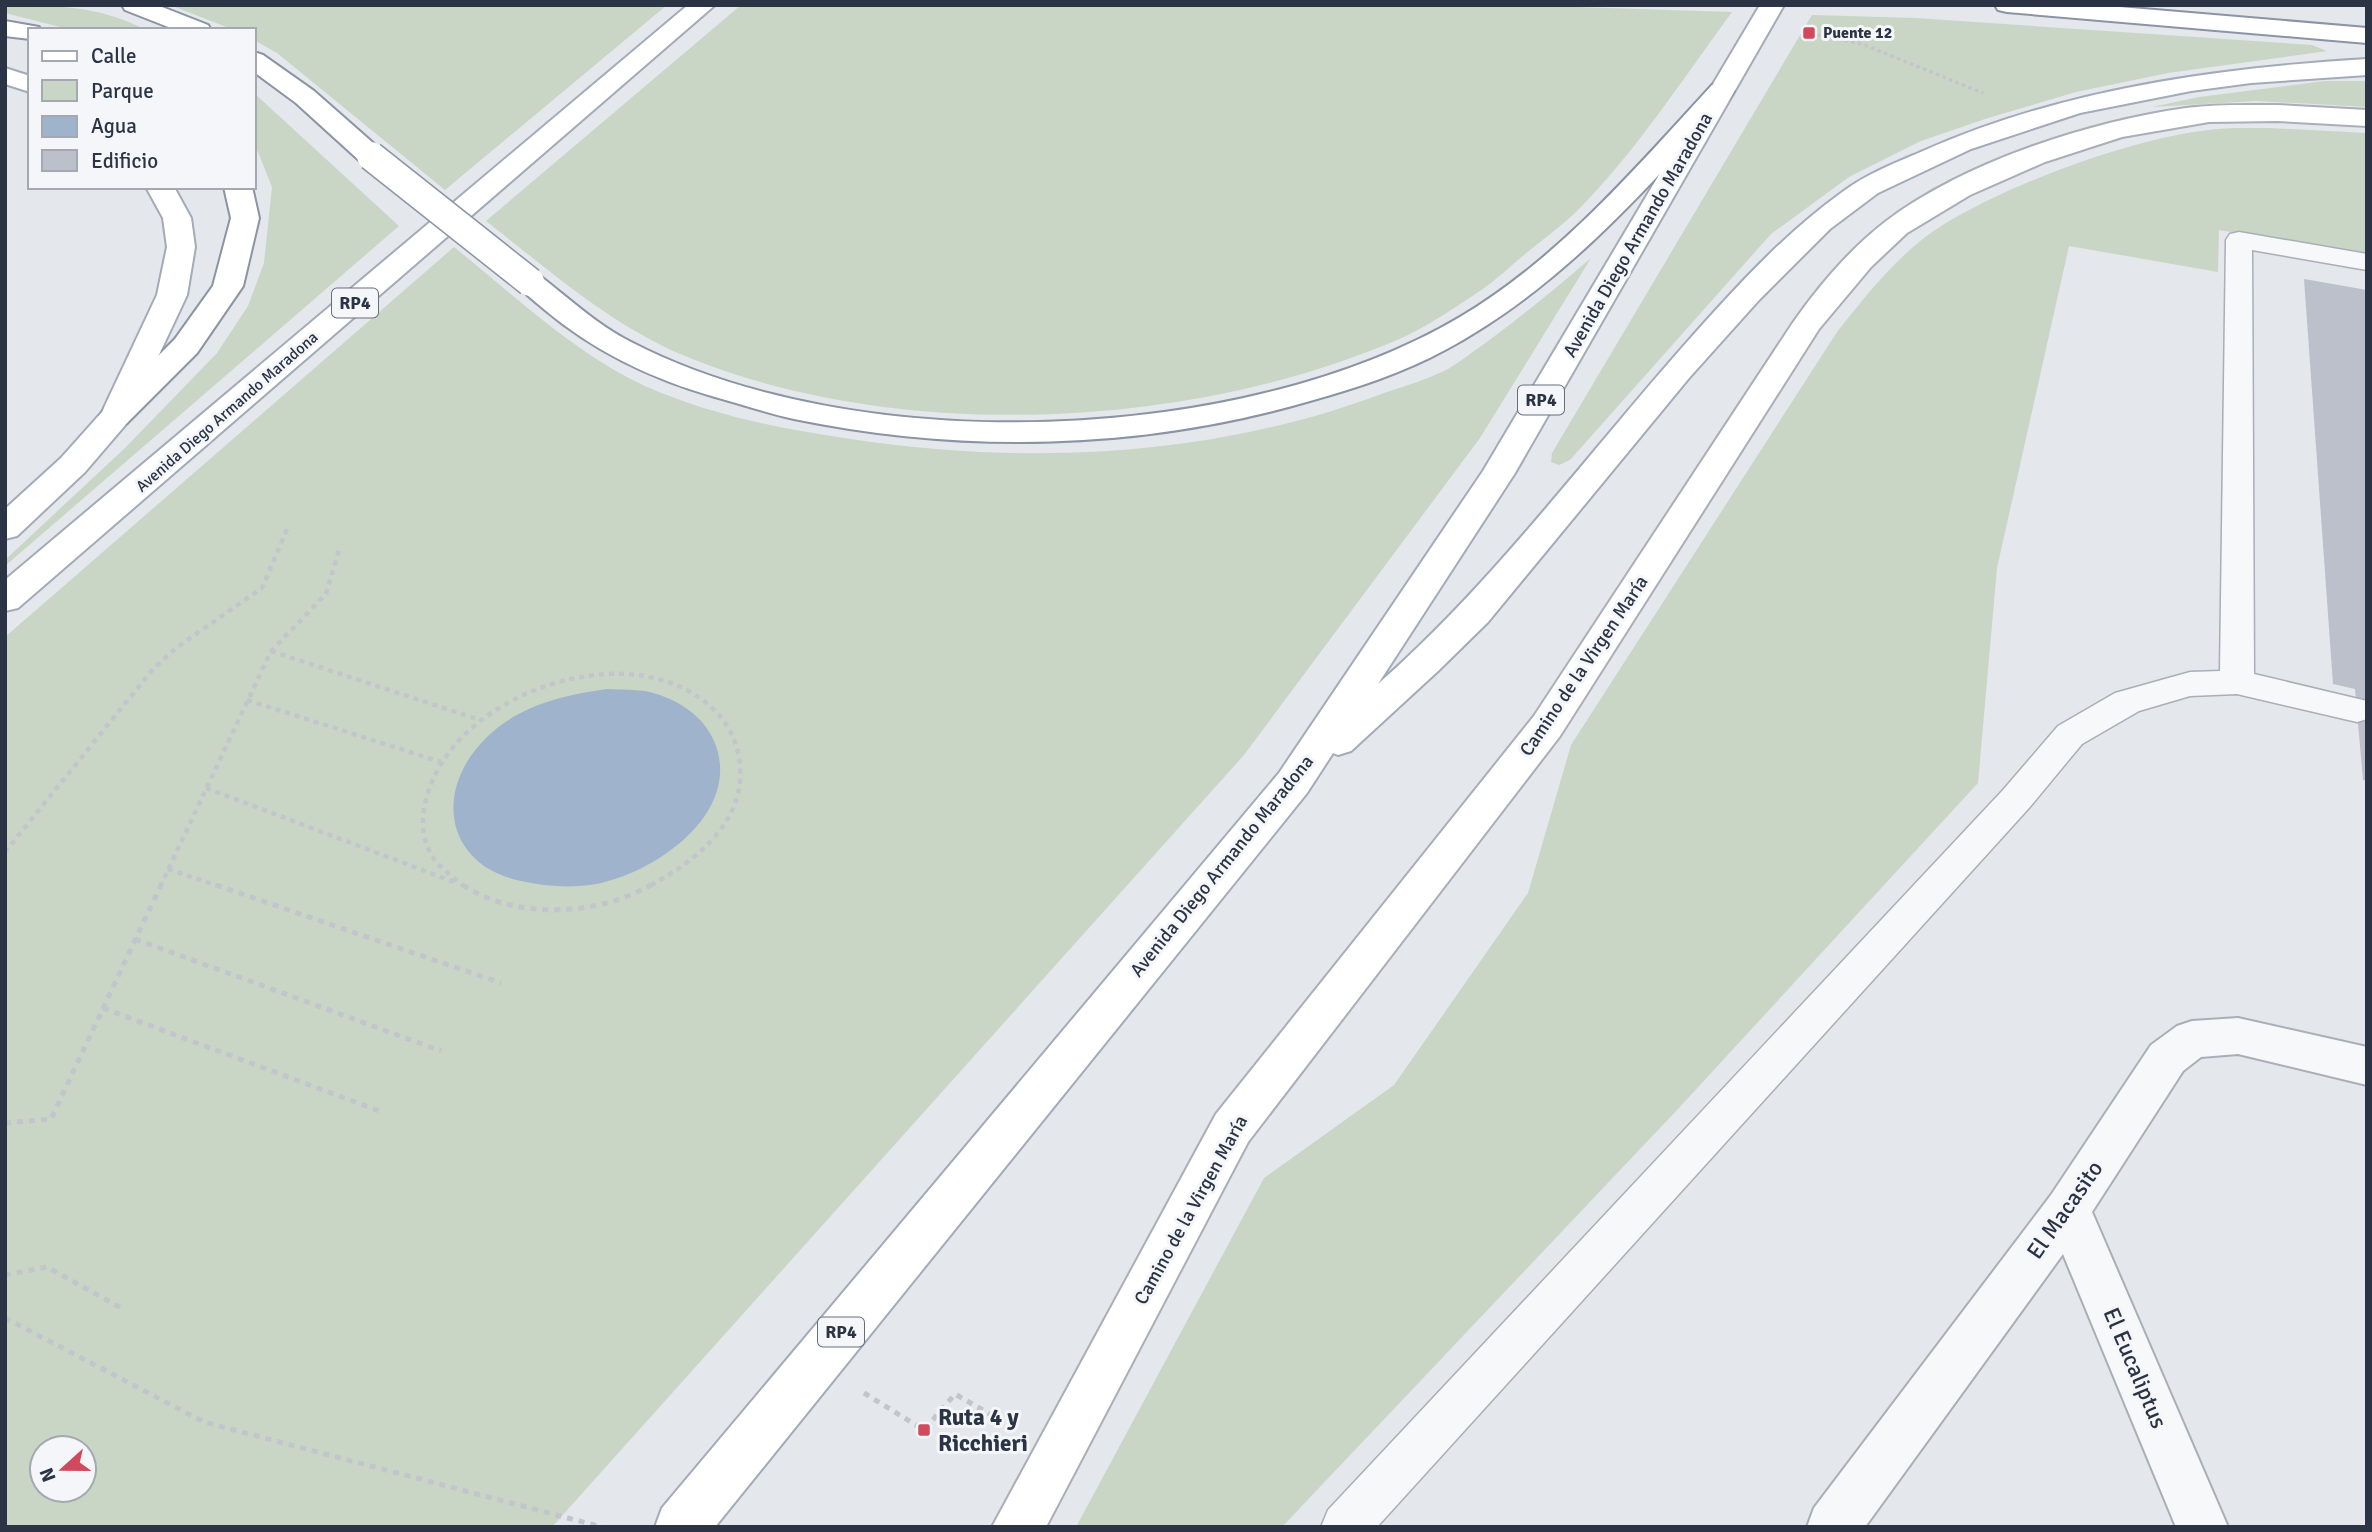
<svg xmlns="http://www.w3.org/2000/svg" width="2372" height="1532" viewBox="0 0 2372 1532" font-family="Signika,sans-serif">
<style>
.green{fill:#c9d6c5;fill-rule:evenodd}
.water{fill:#9fb4cc}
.building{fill:#bbc0ca}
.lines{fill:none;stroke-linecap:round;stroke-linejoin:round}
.lane-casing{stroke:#a9aeb7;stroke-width:3}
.street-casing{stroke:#a9aeb7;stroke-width:4}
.secondary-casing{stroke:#a9aeb7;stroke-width:4}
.primary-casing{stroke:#a3abb8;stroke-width:4}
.highway-casing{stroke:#8b94a3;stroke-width:4}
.path-far2{stroke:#c2c5cb;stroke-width:3.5;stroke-dasharray:3.5 3.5;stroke-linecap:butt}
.path-far1{stroke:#c2c5cb;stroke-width:4.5;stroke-dasharray:5 5;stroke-linecap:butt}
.path{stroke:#c2c5cb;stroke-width:5;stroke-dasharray:6 6;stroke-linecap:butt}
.lane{fill:#f7f8fa;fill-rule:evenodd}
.street{fill:#f7f8fa;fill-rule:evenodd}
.secondary{fill:#fff;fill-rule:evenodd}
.primary{fill:#fff;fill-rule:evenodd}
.highway{fill:#fff;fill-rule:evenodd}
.highway-bridge-casing{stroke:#8b94a3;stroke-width:31;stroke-linecap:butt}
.highway-bridge{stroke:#fff;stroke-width:28}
.poi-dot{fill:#d1495b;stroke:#f4f6f9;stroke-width:2.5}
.labels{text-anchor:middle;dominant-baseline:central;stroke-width:6;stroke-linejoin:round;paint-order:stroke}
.far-poi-label{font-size:16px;font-weight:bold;fill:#2b3445;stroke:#f4f6f9;text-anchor:start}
.far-street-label{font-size:16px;fill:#2b3445;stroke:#f4f6f9}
.shield{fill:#f4f6f9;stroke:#676e7b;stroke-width:2}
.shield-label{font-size:18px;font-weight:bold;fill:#2b3445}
.street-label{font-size:19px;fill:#2b3445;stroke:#f4f6f9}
.near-street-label{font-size:23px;fill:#2b3445;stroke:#f4f6f9}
.near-poi-label{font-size:23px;font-weight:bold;fill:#2b3445;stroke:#f4f6f9;text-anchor:start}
</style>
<rect width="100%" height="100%" fill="#e4e7ec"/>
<path class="green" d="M5,5c51,0 95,1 141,25h-74l-67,-17z
M170,5h497l-222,185 -168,-137 -23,-13v-10h-20z
M741,5h773l218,7c-50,68 -97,141 -156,200 -16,15 -34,28 -51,42 -14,12 -29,26 -45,37 -23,15 -49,33 -74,45 -209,93 -503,108 -716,22 -76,-30 -140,-87 -204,-137z
M1812,15l104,3 396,27 15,6 -159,22 -92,19 -88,26 -67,23 -72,36 -78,57 -201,226 -11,5 -8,-3 1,-9z
M2325,81h42v26l-111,-6 -104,6 47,-10z
M254,93l145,133 -394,340v-6l120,-112 92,-95 31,-47 16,-43 8,-76 -18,-45z
M2270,128l97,5v123l-148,-26 -1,42 -149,-26 -72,322 -19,215 -300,326 -396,418h-206l188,-349 130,-93 134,-192 43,-148 266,-413c28,-35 55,-70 91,-97 63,-45 196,-94 273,-104 23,-4 46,-3 69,-3z
M454,247c61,49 120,106 191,139 63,28 131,42 199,52 179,28 369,20 540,-45 21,-7 44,-14 64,-24 12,-7 24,-17 36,-25 37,-27 72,-56 107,-86l-111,180 -236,317 -692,772h-547v-890zM42,1448h42v42h-42z"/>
<path class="water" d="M607,689c14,1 29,0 43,3 27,7 53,23 64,49 31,72 -62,135 -124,144 -23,3 -46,1 -69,-4 -77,-16 -88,-92 -34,-144 33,-32 77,-42 120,-48z"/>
<path class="building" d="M2304,279l63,11v491l-4,-1 -8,-91 -22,-5z"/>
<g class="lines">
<defs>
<path id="lane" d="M2239,232l128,22v16l-115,-20 2,424 113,27v18l-10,3 -120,-28 -47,2 -51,15 -57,33 -53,64 -652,719h-56l7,-17 675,-720 55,-64 57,-33 75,-21 30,-1 6,-431 4,-6z"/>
<path id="street" d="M2238,1018l129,29v38l-129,-31 -37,3 -18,14 -91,141 136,315h-52l-113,-273 -198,273h-58l7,-19 237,-313 100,-150 26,-19 15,-5z"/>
<path id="secondary" d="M2277,105l90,5v16l-90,-5 -68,1 -87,15 -77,25 -75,33 -63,38 -36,34 -52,62 -259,407 -312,406 -202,385h-54l224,-413 318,-398 258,-392c25,-36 58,-75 93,-102 79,-60 203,-100 301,-114 30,-4 61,-3 91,-3z"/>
<path id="primary" d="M688,5h27l-697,603 -13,3v-31z
M1760,5h24l-269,468 -137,211c116,-102 207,-227 309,-342 47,-53 97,-108 154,-149 25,-19 54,-30 82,-42 140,-62 292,-83 444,-92v16l-116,8 -60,8 -111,22 -109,36 -93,44 -48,36 -71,71 -70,78 -201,244 -50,49 -87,80 -13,4 -5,-2 -26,40 -592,734h-60l7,-19 617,-735 204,-302z
M5,68l25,8v16l-25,-8z
M146,187h28l17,31 4,29 -8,48 -60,128 -42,49 -68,64 -12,3v-30l56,-51 41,-46 55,-117 10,-48 -4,-29z"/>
<path id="highway" d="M122,5h35l51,20 3,5h-35l-51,-20z
M1995,5h101l271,23v15l-360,-31 -9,-2z
M5,21l34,6 2,3h-11v9l-25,-3z
M254,52l9,3 51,36 67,59 4,6 -4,6 -10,2 -10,-2 -65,-59 -42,-31z
M1721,83l9,2 4,6 -4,6c-86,95 -171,192 -285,253 -42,23 -89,38 -135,51 -167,49 -346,53 -516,18 -27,-6 -53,-15 -79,-22 -63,-18 -120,-45 -170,-87 -10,-9 -22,-17 -30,-28l5,-6 10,-3 10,3c30,23 57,49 91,66 225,117 611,104 829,-25 98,-58 175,-148 252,-232z
M224,187h28l7,31 -16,68 -46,67 -70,70 -11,3 -11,-3 -5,-7 5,-7 70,-70 38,-53 18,-68z"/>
</defs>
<use href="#lane" class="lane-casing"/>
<use href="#street" class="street-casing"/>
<use href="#secondary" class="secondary-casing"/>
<use href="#primary" class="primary-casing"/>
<use href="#highway" class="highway-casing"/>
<path class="path-far2" d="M1803,32l59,12 121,49"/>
<path class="path-far1" d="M271,651l209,69
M247,700l194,62
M206,788l248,94
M5,852l148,-183 23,-21 86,-60 26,-61
M168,869l53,18
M160,887l111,-236 55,-57 13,-44
M465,887c-12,-10 -27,-20 -34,-33 -12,-21 -9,-46 -1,-67 34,-95 193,-149 274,-86 22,17 35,40 36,67 4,57 -48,95 -92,119"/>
<path class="path" d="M216,885l285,98
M463,885c52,35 134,31 188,0
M135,939l306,112
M103,1008l279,104
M5,1123l46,-4 110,-234
M5,1275l42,-8 76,42
M5,1318l199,104 398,105
M864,1393l60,37 31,-36 57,33"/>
<use href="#lane" class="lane"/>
<use href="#street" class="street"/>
<use href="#secondary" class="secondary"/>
<use href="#primary" class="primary"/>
<use href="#highway" class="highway"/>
<defs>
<path id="highway-bridge" d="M371,156l159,126"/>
</defs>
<use href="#highway-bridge" class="highway-bridge-casing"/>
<use href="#highway-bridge" class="highway-bridge"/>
</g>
<g class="poi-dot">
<rect x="1802" y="26" width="14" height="14" rx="3.5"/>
<rect x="917" y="1423" width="14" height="14" rx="3.5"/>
</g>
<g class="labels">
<g class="far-poi-label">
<text x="1823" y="33">Puente 12</text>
</g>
<g class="far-street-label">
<text transform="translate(227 412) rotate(-41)">Avenida Diego Armando Maradona</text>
</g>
<g class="shield">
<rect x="332" y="288.5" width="46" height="29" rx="5"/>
<rect x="1518" y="385.5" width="46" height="29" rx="5"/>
<rect x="818" y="1317.5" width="46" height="29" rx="5"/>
</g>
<g class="shield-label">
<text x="355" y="303">RP4</text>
<text x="1541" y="400">RP4</text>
<text x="841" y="1332">RP4</text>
</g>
<g class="street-label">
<text transform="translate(1638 235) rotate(-60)">Avenida Diego Armando Maradona</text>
<text transform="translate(1584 666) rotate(-56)">Camino de la Virgen María</text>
<text transform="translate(1222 866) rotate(-51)">Avenida Diego Armando Maradona</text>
<text transform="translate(1191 1210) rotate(-61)">Camino de la Virgen María</text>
</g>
<g class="near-street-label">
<text transform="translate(2065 1210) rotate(-55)">El Macasito</text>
<text transform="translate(2135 1368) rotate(67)">El Eucaliptus</text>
</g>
<g class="near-poi-label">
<text x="938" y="1417">Ruta 4 y<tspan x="938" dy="26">Ricchieri</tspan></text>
</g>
</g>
<rect width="2372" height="1532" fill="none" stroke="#2b3445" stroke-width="14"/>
<rect x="28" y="28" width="228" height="161" fill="#f4f6f9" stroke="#a4a8b1" stroke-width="2"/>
<rect x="42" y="51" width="35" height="10" fill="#ffffff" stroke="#a4a8b1" stroke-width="2"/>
<text x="91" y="63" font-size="21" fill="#2b3445">Calle</text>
<rect x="42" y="80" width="35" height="21" fill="#c9d6c5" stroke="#a4a8b1" stroke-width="2"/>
<text x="91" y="98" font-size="21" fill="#2b3445">Parque</text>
<rect x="42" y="116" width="35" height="21" fill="#9fb4cc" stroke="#a4a8b1" stroke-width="2"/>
<text x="91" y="133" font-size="21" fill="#2b3445">Agua</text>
<rect x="42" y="150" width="35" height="21" fill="#bbc0ca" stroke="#a4a8b1" stroke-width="2"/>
<text x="91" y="168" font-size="21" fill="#2b3445">Edificio</text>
<g transform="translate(63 1469) rotate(249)"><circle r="33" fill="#f4f6f9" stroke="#a4a8b1" stroke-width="2"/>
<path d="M0-5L12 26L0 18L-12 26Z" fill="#d1495b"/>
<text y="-10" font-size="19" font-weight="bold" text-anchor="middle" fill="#2b3445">N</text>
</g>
</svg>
